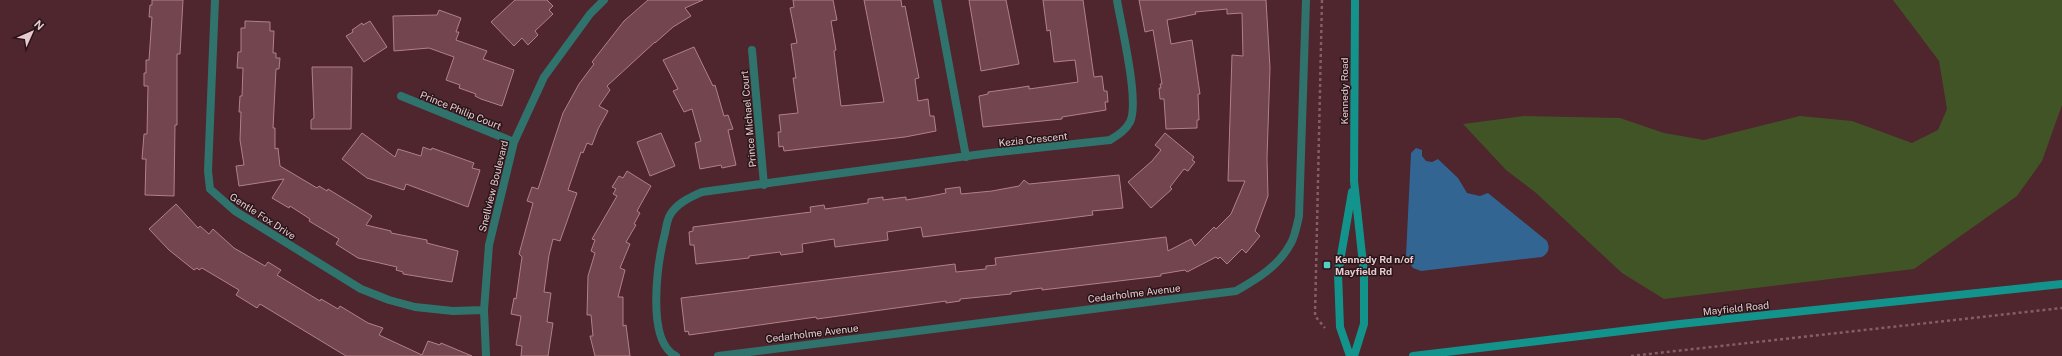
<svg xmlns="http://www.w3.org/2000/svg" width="2062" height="356" viewBox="0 0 2062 356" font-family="'Public Sans',sans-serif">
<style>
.green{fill:#415426}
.water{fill:#336592}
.building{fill:#73454e;stroke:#b28088}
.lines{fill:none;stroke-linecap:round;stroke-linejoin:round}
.path{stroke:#835e65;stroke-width:2.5;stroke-dasharray:3 3;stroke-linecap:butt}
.street{stroke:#30726c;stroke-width:8}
.secondary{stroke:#12948c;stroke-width:8}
.poi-dot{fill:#56cec4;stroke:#281519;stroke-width:1.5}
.labels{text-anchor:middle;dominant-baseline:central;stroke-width:3;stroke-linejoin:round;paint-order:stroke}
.street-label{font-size:10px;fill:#e7cbcf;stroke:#281519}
.poi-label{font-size:10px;font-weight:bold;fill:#e7cbcf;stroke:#281519;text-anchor:start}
</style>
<rect width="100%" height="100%" fill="#4f252e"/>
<path class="green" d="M1893,0h169v105l-20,56 -25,35 -103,73 -250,30 -42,-26 -87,-81 -29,-22 -43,-46 61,-8 96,2 44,15 40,7 96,-24 52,5 60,22 26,-13 9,-21 -8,-48z"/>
<path class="water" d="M1416,148l6,2v6l4,5 6,1 6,-3 2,2 18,17 9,15 13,3 8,-3 59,48c3,7 2,12 -5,16l-121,14 -8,-3 -7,-12 5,-103z"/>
<path class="building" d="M152,0h31l-3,54h-3v71h-2l-1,71 -29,-1 1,-36h-4l2,-25h3l1,-48h-4v-13h2v-13h3l3,-43h-3l1,-12h2z
M515,0h32l6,6 -4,4 4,4 -18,17 3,4 -10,10 -6,-7 -8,8 -23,-24z
M648,0h55l-18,8 6,8 -18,11 -18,16v-1l-48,44 3,4 -11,16 9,5 -10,18 -6,16 -5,-2 -4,10 -2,-1 -13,38 9,3 -17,48 -7,-2 -4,16 -5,37 7,1 -4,29 6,1 -5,33h-27l1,-10 -6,-1 5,-29 -10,-2 3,-16 2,1 6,-42 -3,-3 14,-51 -6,-2 5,-14 6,2 25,-76 16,-29 15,-20 -2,-2 32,-41z
M793,0h40l4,20 -6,1 5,29 -2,1 7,55 43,-4 -20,-102h37l1,7 3,-1 14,72 -4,1 3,22 10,-2 2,17h4l2,15 -31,6 -121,14 -1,-5 -4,1 -1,-15h3l-2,-17 19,-2 -5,-35h3l-5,-34 6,-1 -7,-35 4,-1z
M969,0h37l13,64 -38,7z
M1043,0h40l11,77 8,-1 2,15h3l1,11h-3l1,8 -44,7v2l-79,8 -4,-31 9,-2v-2l29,-4 12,-2v3l49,-7 -3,-22 -21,2 -4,-32 -3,1z
M1139,0h127l4,68 -3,90 1,38 -13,35 5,5 -14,17 -4,-4 -15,15 -7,-7 -2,2 -2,-2 -29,15 -2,-2 -24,4v2l-119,14v-2l-31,4v2l-51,5v2l-14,2v-2l-129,18 -1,-2 -127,18 -1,-4 -3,1 -4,-34 274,-34 1,8 30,-3v-3l10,-1 -1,-7 171,-21 2,14 23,-12 4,7 19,-19 2,2 15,-15 14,-33h-17l4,-126 11,1 -1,-43 -15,1v-5l-32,3 1,2 -29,6 4,24 21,-4 8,54h-2l1,26h-2v8l-31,1 -2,-30h-4l-1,-11h2l-1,-4h2l-9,-54 -8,2z
M439,10l22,8 -5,14h3l-3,8 31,11 -4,8 31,11 -12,36 -21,-7 -6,-3 1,-2 -17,-6 1,-3 -14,-5 8,-23 -25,-9 -35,3 -1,-35 44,-1z
M245,21l25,1v9h4l-1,22h3v5h4l-1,11h-3l-3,59h2v21l3,-1 2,18 37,22 2,-2 8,5 1,-2 44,27 -6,9 25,6v2l36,7v3l31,8 -6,31 -49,-8v-2l-7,-2 1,-3 -39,-9 -22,-14 3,-5 -30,-18 1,-2 -20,-13 -1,2 -17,-10 12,-19 -45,7 -3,-20 8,-1 -4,-25 1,-28h-2l1,-16h2l1,-28h-6l1,-16h3v-24h4z
M370,21l17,26 -23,15 -18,-26 7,-4 -1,-2 10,-7 1,2z
M694,47l19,39 2,-1 9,31 4,-1 5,14 -5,1 8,35 -14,3 -1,-3 -21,4 -5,-26 6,-2 -9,-32 -8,3 -11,-21 5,-2 -15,-29z
M312,67h40l-1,62h-40v-9l3,-2z
M362,133l33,24 3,-8 23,7 2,-9 8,3 1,-2 42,15 -2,5 8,2 -12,37 -62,-23 -2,6 -37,-12 -25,-19z
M661,133l14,33 -25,10 -13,-34z
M1165,133l29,24 -2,3 3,2 -7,9 -4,-2 -14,18 2,2 -21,19 -23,-26 24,-21 9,-11 -6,-5z
M627,171l24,15 -14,25 3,2 -6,11 2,1 -10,17 4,2 -10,24 5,2 -7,27h5v29l3,-1 4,31h-35l-5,-20h3l-2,-21h-4l1,-39 7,-23 -4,-2 4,-11 -3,-1 25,-43 -4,-2 3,-5 -4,-2 7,-11 4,2z
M1119,175l4,33 -31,3 1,4 -170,22 -2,-10 -34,5 1,8 -53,7 -1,-8 -32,5 1,8 -22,3 -1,-3 -31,4v2l-53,6 -2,-19h-4l-1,-13 4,-1v-4l118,-15 -1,-5 14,-2 1,4 43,-6v-4l15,-2v3l23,-3v3l25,-4 15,-3 -1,-4 15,-2 1,7 31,-3 27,-5 5,-6 5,4z
M176,204l22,24 2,-2 9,8 4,-5 21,19 31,18 3,-4 13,8 -4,5 43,26 1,-2 17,10 2,-3 28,17 15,5 -4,7 43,20 6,-14 12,4 1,-2 31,13h-126l-86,-52 -3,4 -21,-13 3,-5 -37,-22 -3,2 -2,-2 -3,2 -25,-20 -20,-21z"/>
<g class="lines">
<path class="path" d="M1322,0l-7,316 10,12
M1631,356l431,-48"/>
<path class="street" d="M215,0l-7,171 2,18 25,22 126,78 28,11 26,7 38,4 31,-1
M937,0l29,157
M752,50l12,135
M401,96l113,46
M486,356l-2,-46 5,-65 25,-103 30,-65 46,-63 14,-14
M676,356c-31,-15 -18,-96 -11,-123 1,-5 2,-13 5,-18 7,-12 19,-17 32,-23l288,-39 120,-13c8,-5 15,-9 20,-18 10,-20 -9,-97 -13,-122
M718,356l518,-65c21,-12 43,-25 55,-48 4,-7 6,-18 8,-27l7,-216"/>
<path class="secondary" d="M1350,356l-10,-29 -2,-54 14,-81
M1354,356l10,-32v-51l-10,-92 1,-181
M1413,356l267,-32 382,-40"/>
</g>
<rect class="poi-dot" x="1323" y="261" width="8" height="8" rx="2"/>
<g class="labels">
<g class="street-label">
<text transform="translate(1344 91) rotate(-90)">Kennedy Road</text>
<text transform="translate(461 110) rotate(22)">Prince Philip Court</text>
<text transform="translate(748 119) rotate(-95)">Prince Michael Court</text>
<text transform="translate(1033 139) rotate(-6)">Kezia Crescent</text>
<text transform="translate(493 186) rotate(-76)">Snellview Boulevard</text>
<text transform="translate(263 216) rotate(33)">Gentle Fox Drive</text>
<text transform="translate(1134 293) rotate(-7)">Cedarholme Avenue</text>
<text transform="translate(1736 308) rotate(-6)">Mayfield Road</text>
<text transform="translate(812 333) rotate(-7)">Cedarholme Avenue</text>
</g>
<g class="poi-label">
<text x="1335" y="259">Kennedy Rd n/of<tspan x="1335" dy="12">Mayfield Rd</tspan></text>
</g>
</g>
<g transform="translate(32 32) rotate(45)" stroke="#281519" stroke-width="3" paint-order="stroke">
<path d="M0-3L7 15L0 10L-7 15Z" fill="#e7cbcf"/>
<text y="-6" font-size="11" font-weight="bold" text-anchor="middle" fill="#e7cbcf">N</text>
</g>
</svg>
